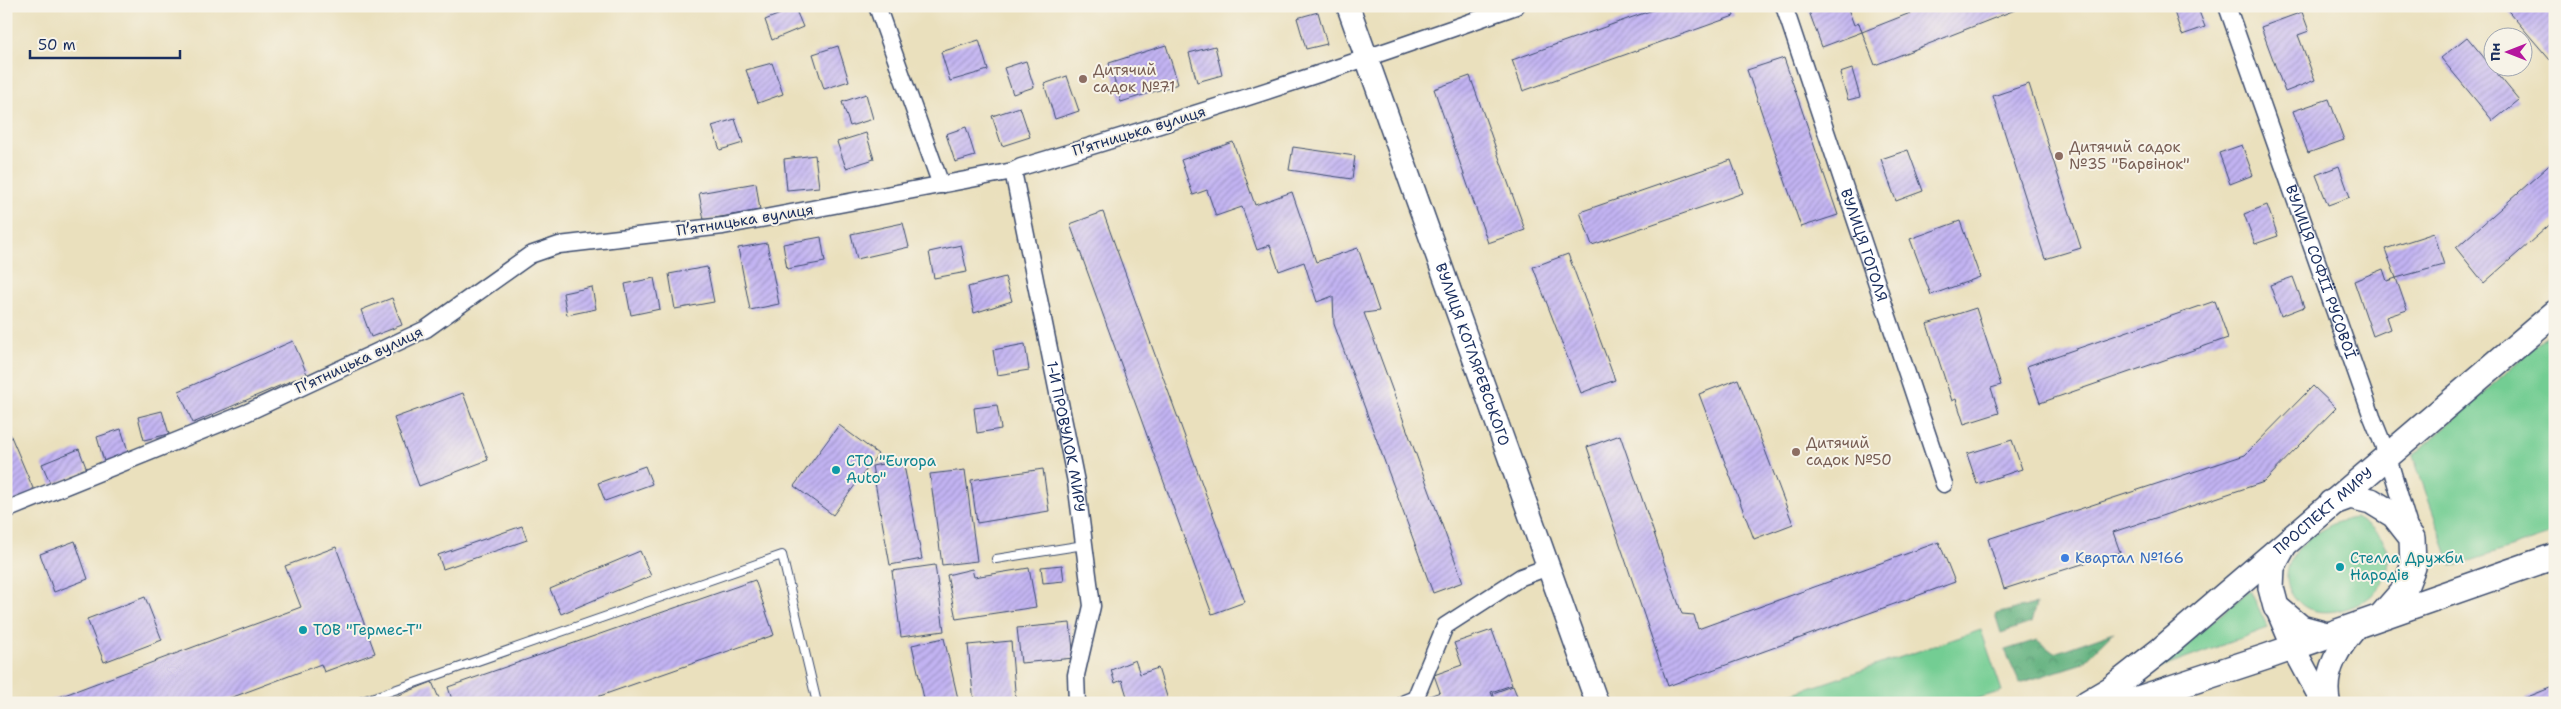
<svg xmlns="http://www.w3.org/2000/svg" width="2561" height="709" viewBox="0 0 2561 709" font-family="'Shantell Sans',sans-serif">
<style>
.green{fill:#73cd93;stroke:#477e78}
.forest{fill:url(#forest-crowns);stroke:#3c706e}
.building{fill:url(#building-hatch)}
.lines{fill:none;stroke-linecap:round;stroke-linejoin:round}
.lane-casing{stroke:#3a4a6c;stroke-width:10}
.street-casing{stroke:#3a4a6c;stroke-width:19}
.secondary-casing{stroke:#3a4a6c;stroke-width:25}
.primary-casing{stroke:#3a4a6c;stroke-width:28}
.lane{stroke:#fff;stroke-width:8}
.street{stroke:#fff;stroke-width:16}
.secondary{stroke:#fff;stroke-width:22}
.primary{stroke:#fff;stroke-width:25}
.education-dot{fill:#8d6e63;stroke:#f7f3e8;stroke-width:2}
.culture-dot{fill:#0f9aa8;stroke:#f7f3e8;stroke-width:2}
.shop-dot{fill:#3f7fe0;stroke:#f7f3e8;stroke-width:2}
.labels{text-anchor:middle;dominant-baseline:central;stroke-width:4;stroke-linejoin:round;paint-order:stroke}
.education-label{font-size:15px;fill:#785e54;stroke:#f7f3e8;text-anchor:start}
.street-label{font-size:15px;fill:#1b2f5e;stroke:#f7f3e8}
.culture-label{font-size:15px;fill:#0d838f;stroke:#f7f3e8;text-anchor:start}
.shop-label{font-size:15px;fill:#366cbe;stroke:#f7f3e8;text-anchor:start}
</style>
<defs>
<pattern id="forest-crowns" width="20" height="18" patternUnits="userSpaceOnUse" patternTransform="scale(1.25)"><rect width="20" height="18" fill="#5eb07d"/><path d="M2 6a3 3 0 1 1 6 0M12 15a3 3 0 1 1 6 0" fill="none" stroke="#4d906a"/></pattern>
<pattern id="building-hatch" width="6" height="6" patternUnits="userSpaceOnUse" patternTransform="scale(1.25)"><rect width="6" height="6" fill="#c3b4f3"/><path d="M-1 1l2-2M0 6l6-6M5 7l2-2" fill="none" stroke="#9e93c8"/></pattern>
</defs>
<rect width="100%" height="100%" fill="#f7f3e8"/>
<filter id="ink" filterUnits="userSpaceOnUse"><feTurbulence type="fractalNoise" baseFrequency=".02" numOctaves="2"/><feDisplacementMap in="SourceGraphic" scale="10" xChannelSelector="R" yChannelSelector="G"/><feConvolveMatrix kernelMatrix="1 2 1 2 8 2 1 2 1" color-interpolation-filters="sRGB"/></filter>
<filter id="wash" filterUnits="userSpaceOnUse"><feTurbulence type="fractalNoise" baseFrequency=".0096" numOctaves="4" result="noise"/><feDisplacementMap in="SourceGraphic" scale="20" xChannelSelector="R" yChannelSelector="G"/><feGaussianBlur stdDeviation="1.12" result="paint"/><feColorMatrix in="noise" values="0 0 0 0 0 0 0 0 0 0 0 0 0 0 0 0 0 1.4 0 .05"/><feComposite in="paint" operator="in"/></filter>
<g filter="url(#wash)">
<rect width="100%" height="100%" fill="#eae0bd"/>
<path class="green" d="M2555,329v204l-103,34 -39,-111z
M2355,518c34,14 46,46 19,75 -15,16 -55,27 -73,11 -41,-37 17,-82 54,-86z
M2250,590l18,38 -115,43z
M1981,630l21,61 -38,12h-199z"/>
<path class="forest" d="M2036,604l-5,19 -30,10 -6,-19z
M2114,632l-31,31 -63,20 -15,-33 32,-10 17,13z"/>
<g id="blocks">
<path class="building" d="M1664,6h67l3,10 -211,75 -11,-31z
M1807,6h40l7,19 5,-2 3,9 -40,15z
M1928,6h91l1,2 -145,57 -13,-33z
M2172,6h25l8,21 -23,8z
M2504,6h51v50l-5,4z
M795,8l8,19 -31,13 -7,-20z
M1318,12l9,32 -21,5 -9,-31z
M2302,12l7,19 -11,4 17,45 -30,12 -24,-65z
M2467,37l52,63 -26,21 -52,-63z
M979,40l9,30 -38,11 -9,-29z
M1166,45l12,39 -57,18 -12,-39z
M838,46l11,35 -25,8 -11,-35z
M1215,46l7,29 -25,7 -8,-29z
M1784,58l54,157 -37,12 -54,-157z
M1026,61l8,26 -21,7 -9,-26z
M772,63l11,31 -25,9 -12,-33z
M1852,69l8,28 -12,3 -8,-27z
M1067,76l12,35 -24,8 -11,-35z
M1470,76l55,154 -37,13 -54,-154z
M2029,84l52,164 -36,11 -52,-163z
M866,94l7,25 -23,7 -8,-24z
M2329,99l15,41 -36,13 -15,-42z
M1020,107l10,30 -28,9 -10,-30z
M735,119l8,24 -23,7 -8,-24z
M966,127l9,29 -20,6 -9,-28z
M866,133l8,26 -28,9 -9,-26z
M1233,142l22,63 37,-13 24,70 42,-14 21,63 -15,2 99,269 -30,11 -99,-269 -1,-28 -16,6 -13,-40 -25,9 -9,-26 -13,5 -15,-43 -26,9 -9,-26 -14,5 -12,-35z
M2242,145l11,30 -23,9 -11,-31z
M1293,147l62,9 -3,23 -63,-9z
M1908,150l15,41 -27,10 -15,-42z
M815,155l4,32 -32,3 -3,-31z
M1731,160l12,33 -151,52 -12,-33z
M2555,160v60l-71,63 -28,-35z
M2339,166l11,31 -22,8 -12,-30z
M756,183l4,27 -56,10 -5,-27z
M2267,205l11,31 -23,8 -11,-30z
M1103,212l142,390 -33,12 -142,-390z
M1960,221l20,56 -49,18 -21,-56z
M903,223l6,24 -52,12 -6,-25z
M2434,233l10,32 -48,13 11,32 -21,7 4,12 -17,7 -19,-55 29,-12 4,12 9,-3 -11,-29z
M821,237l4,25 -38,7 -4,-25z
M767,243l12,61 -29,6 -12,-62z
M961,245l6,27 -33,6 -5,-26z
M1568,254l47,126 -34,13 -48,-126z
M707,267l7,35 -39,7 -6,-35z
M1005,277l7,24 -38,12 -6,-26z
M2293,277l11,30 -23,9 -11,-31z
M654,278l6,31 -29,6 -6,-31z
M592,287l4,22 -29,6 -4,-22z
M392,298l10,27 -31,12 -10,-27z
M2215,301l13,37 -188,65 -13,-37z
M1976,308l25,77 -10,3 8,25 -35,11 -8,-25 -4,2 -25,-77z
M293,341l14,33 -114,49 -14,-32z
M1025,344l4,26 -32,5 -4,-25z
M1738,379l55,145 -39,15 -55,-145z
M2313,386l23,22 -72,74 -151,50 7,20 -116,37 -16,-50 257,-84z
M463,393l25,67 -69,26 -25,-68z
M997,405l4,24 -24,4 -3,-25z
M162,411l7,23 -25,6 -6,-23z
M839,425l39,29 -45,61 -39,-29z
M121,429l9,28 -25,8 -8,-28z
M10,434l25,59 -29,12v-70z
M1620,435l62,179 12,1 4,14 241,-87 16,40 -287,104 -81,-239z
M2012,440l10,29 -45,15 -10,-30z
M79,449l8,21 -36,15 -9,-21z
M903,460l19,99 -32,6 -18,-99z
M645,466l7,18 -47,17 -7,-18z
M1043,469l6,42 -72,12 -6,-43z
M965,470l12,91 -35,4 -12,-91z
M522,526l5,14 -84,29 -5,-14z
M75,541l13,38 -34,13 -14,-38z
M336,547l39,106 -51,19 -3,-8 -104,39h-174l258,-96 -16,-41z
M640,551l11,25 -90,38 -11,-25z
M935,565l9,66 -43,6 -9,-66z
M1062,565l2,16 -21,2 -2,-16z
M1029,568l7,39 -80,12 -9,-44 25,-6 2,8z
M755,580l19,55 -194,68h-127l-5,-16z
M145,597l17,43 -58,22 -17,-43z
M1070,623l4,35 -53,5 -4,-35z
M1492,630l20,55 -21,7 4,11h-84l29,-11 -6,-17 28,-10 -8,-22z
M944,638l15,65h-34l-13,-58z
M1011,641l5,62h-42l-6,-58z
M1135,660l5,14 18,-6 11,35h-40l-7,-23 -7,3 -4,-13z
M432,682l9,21h-62z
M1513,686l7,17h-24l-3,-10z
M2555,686v17h-28l-2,-5z"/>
</g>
</g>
<g filter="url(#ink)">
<use href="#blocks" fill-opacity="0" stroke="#3a4a6c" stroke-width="1"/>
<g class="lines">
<defs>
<path id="lane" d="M996,559l88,-14
M357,703l425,-148 35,148"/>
<g id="street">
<path d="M877,6l64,179"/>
<path id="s1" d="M1784,6l160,478"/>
<path id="s2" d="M2227,6l145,411 15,37 23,76"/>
<path id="s3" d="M1013,171l63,311 16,124 -16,69 1,28"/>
<path d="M6,510l240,-97 180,-84 104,-74 29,-10 164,-19 290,-55 8,-4c167,-49 332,-103 495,-161"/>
<path d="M1405,703l10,-4 30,-73 76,-49 27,-10"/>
</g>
<g id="secondary">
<path id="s4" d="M1348,6l249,697"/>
<path d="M2276,607l17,40 30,56"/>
<path d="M2329,703c-7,-32 11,-58 32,-80"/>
</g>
<g id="primary">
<path d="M2331,503l19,-7 21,5 23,14 18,23 1,29 -9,23 -22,25"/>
<path d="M2283,547l-11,20 -1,21 5,19 25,21 26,7"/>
<path id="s5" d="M2087,703l24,-14 51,-40 393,-336"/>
<path d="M2126,703l140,-46 289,-101"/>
</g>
</defs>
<use href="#lane" class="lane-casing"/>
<use href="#street" class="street-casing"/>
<use href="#secondary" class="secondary-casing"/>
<use href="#primary" class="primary-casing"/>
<use href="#lane" class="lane"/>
<use href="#street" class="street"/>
<use href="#secondary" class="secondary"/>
<use href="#primary" class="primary"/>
</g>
</g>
<g class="education-dot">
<circle cx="1083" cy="79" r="5"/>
<circle cx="2059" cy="156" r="5"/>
<circle cx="1796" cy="452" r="5"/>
</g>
<g class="culture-dot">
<circle cx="836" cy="470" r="5"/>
<circle cx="2340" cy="567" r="5"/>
<circle cx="303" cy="630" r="5"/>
</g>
<circle class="shop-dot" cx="2065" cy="558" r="5"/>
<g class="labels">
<g class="education-label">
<text x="1093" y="70">Дитячий<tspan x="1093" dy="17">садок №71</tspan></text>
<text x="2069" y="147">Дитячий садок<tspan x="2069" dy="17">№35 "Барвінок"</tspan></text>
<text x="1806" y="443">Дитячий<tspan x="1806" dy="17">садок №50</tspan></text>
</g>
<g class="street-label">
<text transform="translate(1139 131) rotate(-17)">Пʼятницька вулиця</text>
<text transform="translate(745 220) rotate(-9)">Пʼятницька вулиця</text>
<text stroke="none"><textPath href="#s1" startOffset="252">ВУЛИЦЯ ГОГОЛЯ</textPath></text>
<text stroke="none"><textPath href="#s2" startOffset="282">ВУЛИЦЯ СОФІЇ РУСОВОЇ</textPath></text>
<text stroke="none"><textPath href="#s4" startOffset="370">ВУЛИЦЯ КОТЛЯРЕВСЬКОГО</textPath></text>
<text transform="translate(359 360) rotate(-25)">Пʼятницька вулиця</text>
<text stroke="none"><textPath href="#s3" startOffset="271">1-Й ПРОВУЛОК МИРУ</textPath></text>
<text stroke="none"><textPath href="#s5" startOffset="305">ПРОСПЕКТ МИРУ</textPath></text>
</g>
<g class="culture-label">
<text x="846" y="461">СТО "Europa<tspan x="846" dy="17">Auto"</tspan></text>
<text x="2350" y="558">Стелла Дружби<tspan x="2350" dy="17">Народiв</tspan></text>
<text x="313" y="630">ТОВ "Гермес-Т"</text>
</g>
<g class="shop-label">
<text x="2075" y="558">Квартал №166</text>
</g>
</g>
<rect width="2561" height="709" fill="none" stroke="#f7f3e8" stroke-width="25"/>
<g transform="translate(2508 52) rotate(270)"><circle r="24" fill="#f7f3e8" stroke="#9fa5b1"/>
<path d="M0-4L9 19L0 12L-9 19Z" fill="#b5179e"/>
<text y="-8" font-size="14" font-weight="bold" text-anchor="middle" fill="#1b2f5e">Пн</text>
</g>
<path d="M30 50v8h150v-8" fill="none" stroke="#1b2f5e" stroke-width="2.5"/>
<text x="38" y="50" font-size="15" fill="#1b2f5e" stroke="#f7f3e8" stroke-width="4" paint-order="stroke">50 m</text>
</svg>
